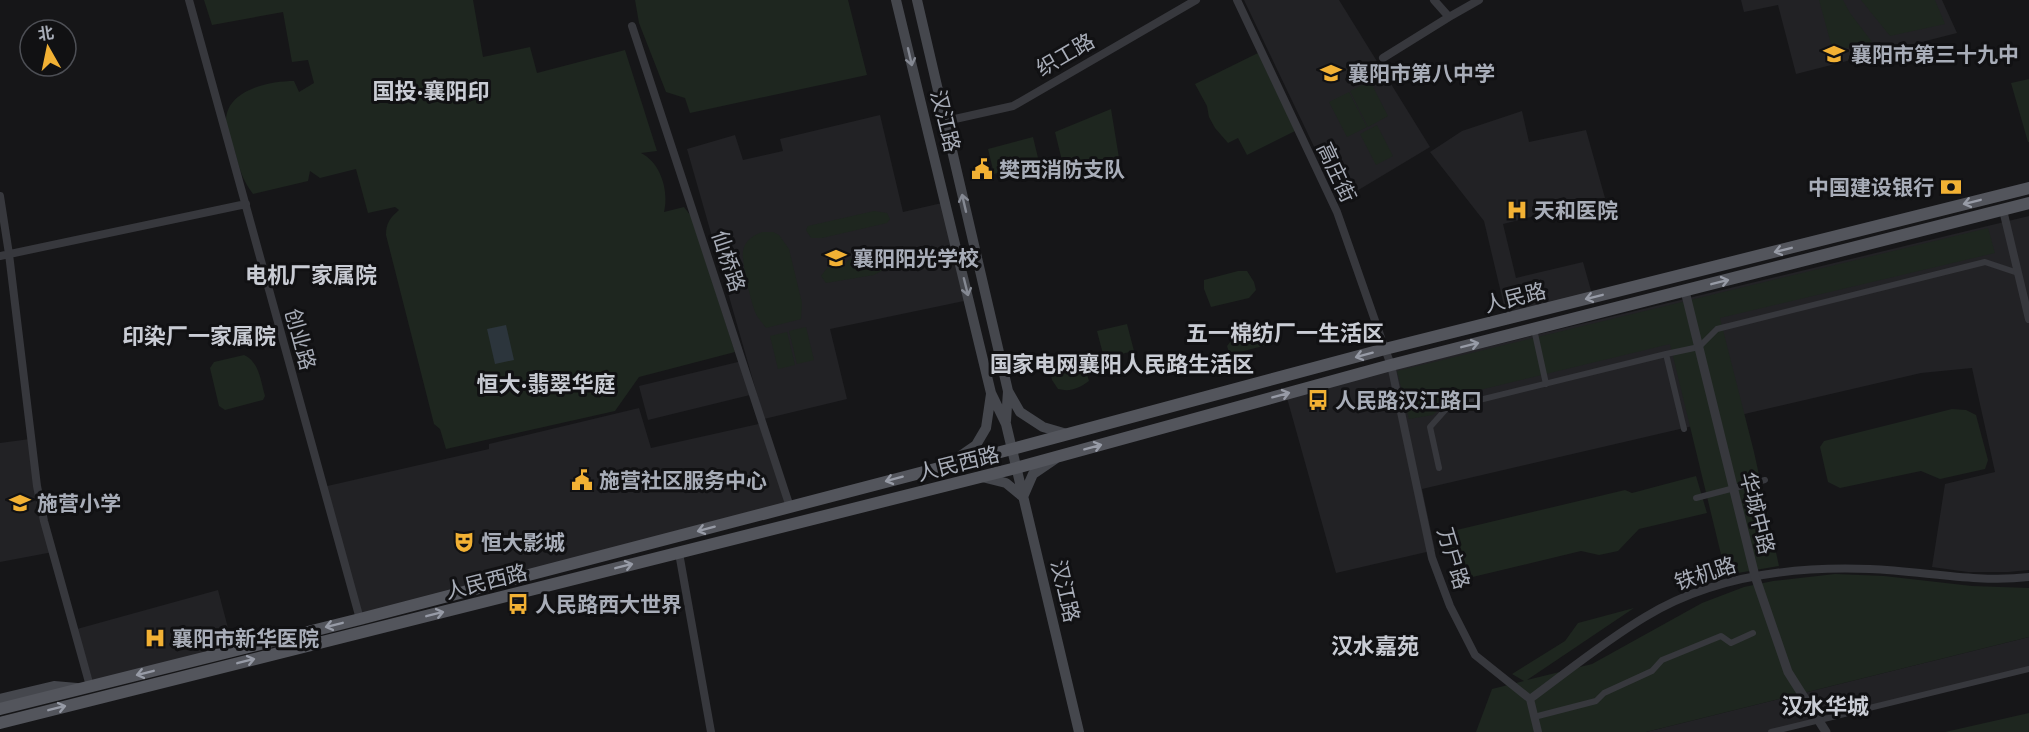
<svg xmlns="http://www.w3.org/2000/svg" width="2029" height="732" viewBox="0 0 2029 732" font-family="'Golos Text','Noto Sans SC',sans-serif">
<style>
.built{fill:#222225}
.green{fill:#1e261f}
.water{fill:#2c353c}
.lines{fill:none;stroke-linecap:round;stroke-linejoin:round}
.pedestrian{stroke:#37383d;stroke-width:6}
.minor{stroke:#37383d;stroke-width:8}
.tertiary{stroke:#37383d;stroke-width:9}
.secondary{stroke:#45474d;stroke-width:10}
.primary{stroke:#53555c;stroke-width:12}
.oneway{stroke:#858993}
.oneway2{stroke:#979ba6}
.labels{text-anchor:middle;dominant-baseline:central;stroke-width:6;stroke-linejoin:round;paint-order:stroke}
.street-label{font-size:21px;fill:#a8adb8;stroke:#111113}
.poi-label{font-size:21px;font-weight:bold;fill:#a8adb8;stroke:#111113;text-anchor:start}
.neighbourhood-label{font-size:22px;font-weight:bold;fill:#c9ccd4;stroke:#111113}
</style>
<rect width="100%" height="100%" fill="#161618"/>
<path class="built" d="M1244,0h95l91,147 -90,54z
M1741,0h201l15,33 -161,41 -18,-69 -34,7z
M1522,111l7,31 57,-12 19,68 -102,26 13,54 67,-16 9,32 -86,20 -22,-93 -54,-69 32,-21z
M880,115l23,97 39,-9 22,98 -134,28 17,70 -83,20 -77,-270 48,-14 8,25 40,-9 -3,-12z
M2029,216v354l-21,2h-40l-36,-5 13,-83 50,-12 -23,-104 -51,5 -499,116 13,61 -99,23 -49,-175 108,-29z
M742,361l8,34 -102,25 -9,-34z
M639,408l12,40 112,-25 27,84 -430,112 -37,-132 166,-38v-5z
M30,439l23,113 -53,10v-119z
M218,590l15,57 -140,35 -16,-53z
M2029,637v32l-258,63h-125z"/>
<path class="green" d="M204,0h269l10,57 47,-10 7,26 88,-23 32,101 -16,2c20,10 28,38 23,59l20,-5 7,9 44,136 -96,25 -24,34 -169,38 -6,-20 -6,-5 -48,-189c0,-12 4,-17 13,-25l-4,-3 -27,6 -12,-44 -36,9 -10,-7 -2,10 -55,13c-10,-13 -14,-26 -18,-42 -3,-9 -9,-21 -9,-31 0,-31 43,-40 68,-40l5,11 15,-9 -6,-23 -16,2 -9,-50 -71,13z
M635,0h213l19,75 -177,38 -5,-15 -19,-6 -27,-69z
M1819,0h24l7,13 22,29 -39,9z
M1861,0h74l10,24 -55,12z
M1258,53l37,78 -48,24 -9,-17 -10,5 -13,-15 -6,-11 -2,-11 -12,-22z
M2029,79v63h-1l-17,-59z
M1370,81l18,35 -20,11 -18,-36z
M1349,92l18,35 -20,10 -18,-35z
M1111,109l8,49 -55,11 -9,-37z
M1377,125l16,31 -17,9 -16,-31z
M1033,137l6,25 -45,12 -6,-25z
M874,211l13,2 3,6 -3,4 -65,15h-11l-5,-8 2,-4z
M1988,228l7,25 -275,65 34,134 25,114 -53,9 -56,-231 -219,53 -18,18 -24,4 -12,-48z
M762,232h11l6,3 10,14 13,54 -1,16 -35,9c-3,-4 -6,-8 -9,-12 -5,-8 -16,-56 -14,-65 2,-11 10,-15 19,-19z
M876,251l9,3 4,13 -15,8 -48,8 -5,-7 6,-8 17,-3 5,-6z
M1238,271h9l7,11 2,8 -7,8 -38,9 -7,-18v-9z
M1127,324l7,27 -30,7 -7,-27z
M806,327l8,33 -17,4 -8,-33z
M1271,331l3,12 -41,11 -4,-2 -2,-6 4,-5z
M787,332l8,33 -17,4 -8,-33z
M244,355c15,6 17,27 21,41l-2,4 -38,10 -6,-4 -9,-38 4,-6z
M1074,363l10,2 5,16c-11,8 -19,11 -31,8l-6,-9 -2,-8z
M1952,409l14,1 10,5 12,45 -3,9 -45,10 -19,-8 -81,17 -12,-6 -8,-35 4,-6z
M1696,476l11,37 -68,16 -21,22 -19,4 -18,-4 -121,29 -16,-47 181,-43 7,3z
M1835,574l49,2 88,10 57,2v49l-383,95h-170l16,-43 32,-8 -12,-7 53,-33 13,-18 56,-15 -107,72 65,-16 110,-61 42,-16 29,-6z
M2029,713v19h-84z"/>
<path class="water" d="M506,325l8,35 -19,4 -8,-35z"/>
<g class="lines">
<path class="pedestrian" d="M1534,329l12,55
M1666,354l33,-7 18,-18 268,-67 33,11
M1439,468l-9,-41 17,-19 219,-54 18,75
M1696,498l69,-18
M1534,717l62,-16 8,-8 48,-22 10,-11 59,-24 10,7 22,-10
M1771,732l258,-63"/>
<path class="minor" d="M189,0l171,619
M1237,0l100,212 48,137 6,16 41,193 18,48 25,49 55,44 8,33
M1434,0l15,17 30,-17
M632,26l158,481
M1383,58l66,-41
M946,121l67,-15 183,-106
M0,196l9,58 28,232 7,35 46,165
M2003,210l26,109
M0,256l246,-52
M679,553l32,179
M1530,699c38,-28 75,-58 115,-82 67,-41 148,-51 225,-48 53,2 106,14 159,8"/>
<path class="tertiary" d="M1685,291l70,285 33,96 38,60"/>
<path class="secondary" d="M896,0l95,393 15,31 73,308
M917,0l91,391 -2,30
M1008,391l12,21 23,15 24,7
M950,463l26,-18 10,-17 5,-34
M982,477l24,6 17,14 10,-23 22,-15
M0,699l54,-13 23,2"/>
<path class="primary" d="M0,709l360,-90 652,-170 373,-100 644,-161
M0,723l1016,-255 375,-103 638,-162"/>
</g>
<defs><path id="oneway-shaft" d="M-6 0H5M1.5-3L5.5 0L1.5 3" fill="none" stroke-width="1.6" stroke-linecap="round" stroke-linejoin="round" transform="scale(1.5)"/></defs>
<g class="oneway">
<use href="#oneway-shaft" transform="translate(910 57) rotate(77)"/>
<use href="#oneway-shaft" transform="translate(964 203) rotate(-103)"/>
<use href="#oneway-shaft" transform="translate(966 287) rotate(76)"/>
</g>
<g class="oneway2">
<use href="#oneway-shaft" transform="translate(1972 202) rotate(166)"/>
<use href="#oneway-shaft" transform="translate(1783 250) rotate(166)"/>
<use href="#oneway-shaft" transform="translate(1720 282) rotate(-14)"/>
<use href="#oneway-shaft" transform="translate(1594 297) rotate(166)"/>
<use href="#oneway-shaft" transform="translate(1470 345) rotate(-14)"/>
<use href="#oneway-shaft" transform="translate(1364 355) rotate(165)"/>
<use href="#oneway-shaft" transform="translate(1281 395) rotate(-15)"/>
<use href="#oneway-shaft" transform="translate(1093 447) rotate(-15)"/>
<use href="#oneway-shaft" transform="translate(894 479) rotate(165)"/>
<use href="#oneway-shaft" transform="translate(706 529) rotate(165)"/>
<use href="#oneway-shaft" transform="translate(624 566) rotate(-14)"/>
<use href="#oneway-shaft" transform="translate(435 614) rotate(-14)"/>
<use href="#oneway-shaft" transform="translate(334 625) rotate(166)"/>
<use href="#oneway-shaft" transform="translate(246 661) rotate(-14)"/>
<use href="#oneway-shaft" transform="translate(145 673) rotate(166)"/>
<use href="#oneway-shaft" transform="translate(57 708) rotate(-14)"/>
</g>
<defs>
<symbol id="school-bare" viewBox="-9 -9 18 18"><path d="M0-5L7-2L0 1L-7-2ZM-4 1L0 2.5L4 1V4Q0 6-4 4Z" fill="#f2b134" stroke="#111113" stroke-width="2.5" paint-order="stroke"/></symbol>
<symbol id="civic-bare" viewBox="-9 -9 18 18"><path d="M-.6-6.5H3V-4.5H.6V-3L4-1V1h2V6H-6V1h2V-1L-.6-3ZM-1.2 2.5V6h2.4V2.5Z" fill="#f2b134" stroke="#111113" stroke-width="2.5" paint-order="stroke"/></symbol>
<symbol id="bank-bare" viewBox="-9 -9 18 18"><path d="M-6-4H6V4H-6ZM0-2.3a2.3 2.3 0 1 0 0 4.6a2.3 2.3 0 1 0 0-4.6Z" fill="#f2b134" stroke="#111113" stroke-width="2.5" paint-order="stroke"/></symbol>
<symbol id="hospital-bare" viewBox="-9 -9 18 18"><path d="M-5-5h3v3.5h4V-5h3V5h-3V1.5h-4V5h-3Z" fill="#f2b134" stroke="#111113" stroke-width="2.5" paint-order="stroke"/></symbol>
<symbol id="bus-bare" viewBox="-9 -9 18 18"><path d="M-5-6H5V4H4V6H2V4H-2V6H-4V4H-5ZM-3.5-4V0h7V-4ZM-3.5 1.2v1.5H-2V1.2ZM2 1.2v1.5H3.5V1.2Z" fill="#f2b134" stroke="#111113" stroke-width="2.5" paint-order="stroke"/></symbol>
<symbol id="theatre-bare" viewBox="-9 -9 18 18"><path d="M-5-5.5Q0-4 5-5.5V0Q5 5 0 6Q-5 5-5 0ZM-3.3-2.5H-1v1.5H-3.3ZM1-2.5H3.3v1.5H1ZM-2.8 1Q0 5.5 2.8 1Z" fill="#f2b134" stroke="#111113" stroke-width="2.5" paint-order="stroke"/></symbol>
</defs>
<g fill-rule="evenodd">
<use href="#school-bare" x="1819" y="39" width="30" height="30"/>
<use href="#school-bare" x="1316" y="58" width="30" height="30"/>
<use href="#civic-bare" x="967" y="154" width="30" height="30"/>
<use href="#bank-bare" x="1936" y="172" width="30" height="30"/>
<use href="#hospital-bare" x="1502" y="195" width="30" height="30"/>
<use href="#school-bare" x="821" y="243" width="30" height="30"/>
<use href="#bus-bare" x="1303" y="385" width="30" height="30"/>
<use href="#civic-bare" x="567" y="465" width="30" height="30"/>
<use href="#school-bare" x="5" y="488" width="30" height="30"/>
<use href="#theatre-bare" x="449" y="527" width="30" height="30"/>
<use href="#bus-bare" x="503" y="589" width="30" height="30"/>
<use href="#hospital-bare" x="140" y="623" width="30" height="30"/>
</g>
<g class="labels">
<g class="street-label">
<text transform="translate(1065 54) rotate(-30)">织工路</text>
<text transform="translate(946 121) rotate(76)">汉江路</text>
<text transform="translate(1337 172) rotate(65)">高庄街</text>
<text transform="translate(729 261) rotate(72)">仙桥路</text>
<text transform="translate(1515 297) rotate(-14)">人民路</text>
<text transform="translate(301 339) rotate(75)">创业路</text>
<text transform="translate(958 463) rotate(-14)">人民西路</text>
<text transform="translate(1758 513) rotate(76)">华城中路</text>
<text transform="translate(1454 558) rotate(73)">万户路</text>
<text transform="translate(1705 573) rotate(-18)">铁机路</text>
<text transform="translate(486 581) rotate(-14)">人民西路</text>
<text transform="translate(1066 591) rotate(77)">汉江路</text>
</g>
<g class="poi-label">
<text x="1851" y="54">襄阳市第三十九中</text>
<text x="1348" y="73">襄阳市第八中学</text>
<text x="999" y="169">樊西消防支队</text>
<text x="1934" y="187" text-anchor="end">中国建设银行</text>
<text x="1534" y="210">天和医院</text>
<text x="853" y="258">襄阳阳光学校</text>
<text x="1335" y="400">人民路汉江路口</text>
<text x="599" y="480">施营社区服务中心</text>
<text x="37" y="503">施营小学</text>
<text x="481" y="542">恒大影城</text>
<text x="535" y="604">人民路西大世界</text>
<text x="172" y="638">襄阳市新华医院</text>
</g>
<g class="neighbourhood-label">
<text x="431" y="90">国投·襄阳印</text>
<text x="311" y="274">电机厂家属院</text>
<text x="1285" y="332">五一棉纺厂一生活区</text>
<text x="199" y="335">印染厂一家属院</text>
<text x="1122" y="363">国家电网襄阳人民路生活区</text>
<text x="546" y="383">恒大·翡翠华庭</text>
<text x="1375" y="645">汉水嘉苑</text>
<text x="1825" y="705">汉水华城</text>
</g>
</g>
<g transform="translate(48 48) rotate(351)"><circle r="28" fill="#111113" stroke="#4d4f55" stroke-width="1.5"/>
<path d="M0-4.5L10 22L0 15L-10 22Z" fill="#f2b134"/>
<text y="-9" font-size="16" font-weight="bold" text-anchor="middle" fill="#a8adb8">北</text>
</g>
</svg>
